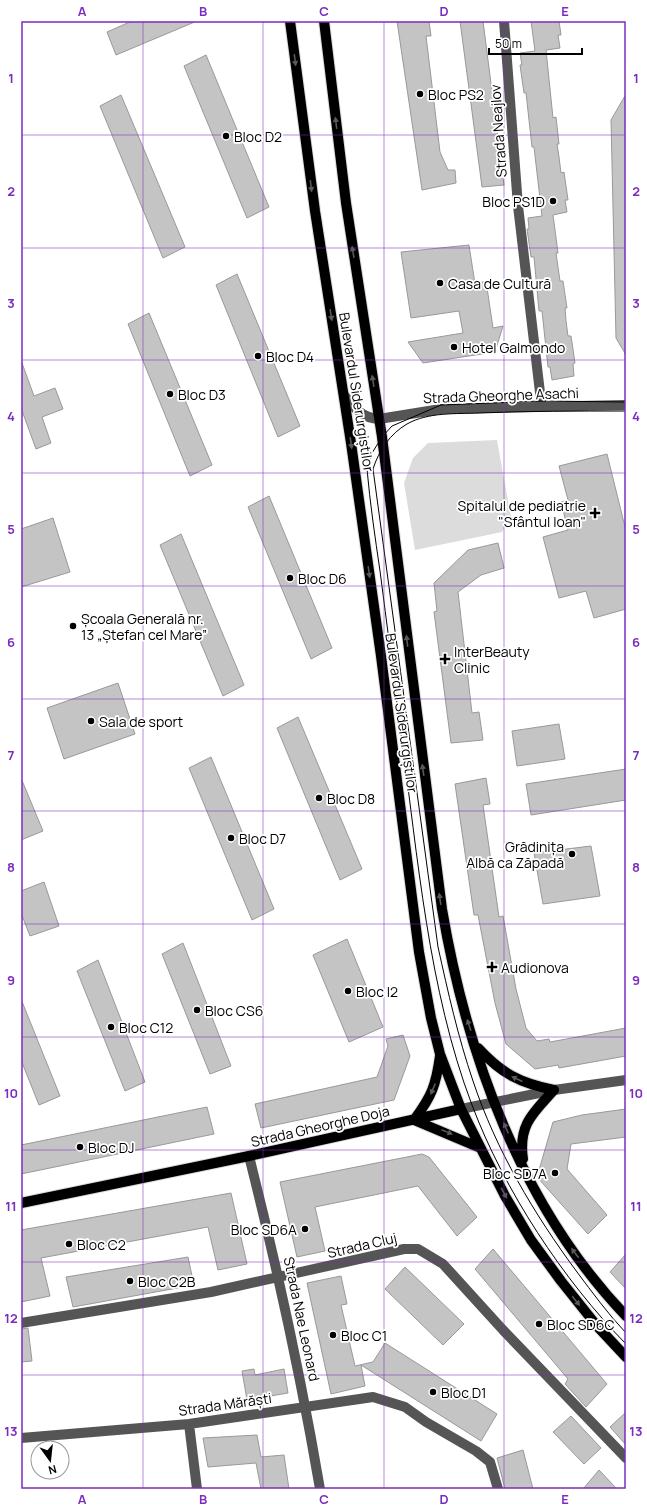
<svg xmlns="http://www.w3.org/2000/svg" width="647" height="1510" viewBox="0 0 647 1510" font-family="Manrope,sans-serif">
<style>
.green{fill:#dcdcdc}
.building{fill:#c4c4c4;stroke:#999}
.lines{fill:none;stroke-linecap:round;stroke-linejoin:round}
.major-casing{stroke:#dbdbdb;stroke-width:12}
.minor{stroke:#555;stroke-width:10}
.major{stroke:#000;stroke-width:10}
.tram{stroke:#000;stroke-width:1}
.oneway{fill:#595959}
.grid{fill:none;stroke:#7b2cbf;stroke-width:1;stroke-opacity:0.55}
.poi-dot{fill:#000;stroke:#fff;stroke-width:1.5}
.labels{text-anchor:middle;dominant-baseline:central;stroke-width:3.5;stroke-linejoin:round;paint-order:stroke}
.poi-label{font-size:14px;fill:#000;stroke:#fff;text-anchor:start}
.street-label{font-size:14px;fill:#000;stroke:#fff}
.neatline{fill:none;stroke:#7b2cbf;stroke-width:1.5}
.grid-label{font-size:13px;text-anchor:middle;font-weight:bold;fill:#7b2cbf}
</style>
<rect width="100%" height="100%" fill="#fff"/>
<path class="green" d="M497,440l14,77 -9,15 -87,18 -11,-67 9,-25 15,-15z"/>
<path class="building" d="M132,21h65l-81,34 -9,-23z
M397,21h32l2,15h-5l14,116 8,18h7l1,13 -34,7z
M460,21h23l21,164 -22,2z
M531,21h28l2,14h-3l2,13 -14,2 7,68 3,-1 3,27h-2l2,13 2,16 3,-1 4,28h-3l2,12 -14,3 5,38h-2l4,28h3l4,27h-2l1,13 2,15h3l4,27 -2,1 1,12 -22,4 -2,-13h-2l-6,-56h-3l-5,-54h-3l-4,-28h2l-1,-11 14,-2 -8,-69h-2l-6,-54h-2l-4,-28h2l-2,-12 15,-2z
M206,55l63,152 -22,11 -63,-152z
M626,94v261l-10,-17 -5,-218z
M121,95l64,152 -22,11 -63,-152z
M469,245l6,39 11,-3 7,47 10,-2 -8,26 -72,11 -15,-21 55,-9 -4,-22 -48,7 -10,-66z
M237,274l63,152 -22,11 -62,-152z
M149,313l63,152 -22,11 -62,-152z
M22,363l12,33 21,-8 8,21 -21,8 9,26 -15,6 -15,-41z
M607,454l19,77v78l-32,9 -8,-27 -27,7 -16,-61 25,-7 -7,-28 7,-2 -9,-34z
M269,496l63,152 -21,11 -63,-152z
M53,518l17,54 -49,15v-58z
M181,534l63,151 -21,11 -63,-151z
M498,543l6,25 -23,7 -23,17 14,121 7,-1 4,28 -32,3 -17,-131 3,-1 -3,-28 34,-33z
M118,683l17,51 -71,25 -17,-51z
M298,717l64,152 -22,11 -63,-152z
M559,724l6,35 -48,7 -5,-35z
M211,757l63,152 -22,11 -63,-152z
M626,769v31l-95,15 -5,-31z
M21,778l22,53 -22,9z
M486,778l4,26 -7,1 16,112 4,-1 13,73 10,39 11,13 12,-2 1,3 76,-14v28l-67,12 -1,-3 -23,4 -29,-25 -11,-41 -17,-88h-4l-19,-131z
M591,846l9,50 -57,8 -9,-51z
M44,882l15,44 -29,10 -9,-23v-22z
M347,939l36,88 -34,15 -36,-87z
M183,943l48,123 -21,8 -48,-120z
M98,960l47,122 -20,9 -48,-120z
M21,999l39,97 -21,9 -18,-45z
M403,1035l7,21 -16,44 -133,28 -6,-24 122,-27 11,-31 -2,-7z
M207,1107l7,27 -193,40v-29z
M626,1109v28l-55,7 -4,25 40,46 -19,19 -51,-57 16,-55 29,-7z
M422,1154l7,3 48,60 -20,19 -39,-50 -103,21 10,44 -28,6 -17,-75z
M231,1193l16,71 -29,6 -10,-43 -167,31 9,38 -29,6v-72z
M493,1249l114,135 -21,23 -21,-23 3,-5 -93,-110z
M626,1254v35l-16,-17z
M188,1257l6,28 -121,22 -7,-30z
M405,1267l59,57 -21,21 -58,-56z
M341,1276l6,28 -6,1 14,61 18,-4 12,-19 112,71 -16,27 -120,-76 4,21 -34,8 -24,-111z
M28,1328l4,33 -11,1v-33z
M254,1369l1,6 29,-6 4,24 -41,7 -5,-29z
M626,1412v33l-16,-18z
M571,1416l30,32 -17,16 -31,-32z
M257,1435l4,22 23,-2 5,34h-28l-5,-26 -48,4 -5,-29z
M523,1450l10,39h-28l-8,-31z
M599,1470l18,19h-34z"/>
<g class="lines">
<defs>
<path id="major" d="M290,21l25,190 36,232 30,213 38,296 12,66 9,36 21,55 44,87 26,44 30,41 36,45 29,31
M324,21l22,182 36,234 60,472c25,147 79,297 184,407
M478,1048c24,26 42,35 76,42
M414,1120c18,-24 22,-35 26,-64
M414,1120l64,27
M523,1159c-5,-34 10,-46 31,-69
M21,1203l228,-47 212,-47"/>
</defs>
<use href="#major" class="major-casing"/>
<path class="minor" d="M504,21l14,185 23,195 -1,5
M344,395c10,13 18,23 35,24l62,-10 185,-4
M461,1109l93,-19 72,-10
M249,1156c28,111 52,221 71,333
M21,1323l190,-31 193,-43h14l25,15 60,66 123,128
M189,1424l8,65
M21,1438l168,-14 184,-27 32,10 21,15 50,29 14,11 8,27"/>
<use href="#major" class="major"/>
<path class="tram" d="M626,402l-85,-1 -100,4 -49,21 -10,11 -10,16 -5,16c3,34 8,68 13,102 7,54 14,108 21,163 17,123 27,255 71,371 32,85 91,175 154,239
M626,411c-49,0 -98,0 -147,2 -23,1 -51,-1 -72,11 -17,10 -28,26 -34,45l65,478c10,45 20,90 35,134 23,69 61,133 104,191 15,20 31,42 49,61"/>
</g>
<defs><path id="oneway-solid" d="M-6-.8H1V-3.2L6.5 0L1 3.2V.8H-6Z"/></defs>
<g class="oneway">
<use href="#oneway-solid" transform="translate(295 60) rotate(83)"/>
<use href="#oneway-solid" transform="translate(336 123) rotate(-97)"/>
<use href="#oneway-solid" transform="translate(311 186) rotate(83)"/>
<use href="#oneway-solid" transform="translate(353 252) rotate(-99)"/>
<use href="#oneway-solid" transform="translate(331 315) rotate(81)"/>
<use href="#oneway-solid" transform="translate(373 381) rotate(-99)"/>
<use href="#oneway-solid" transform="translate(351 443) rotate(82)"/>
<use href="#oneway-solid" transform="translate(369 572) rotate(82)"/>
<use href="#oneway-solid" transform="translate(407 641) rotate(-97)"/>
<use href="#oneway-solid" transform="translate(423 770) rotate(-98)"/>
<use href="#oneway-solid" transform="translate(440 899) rotate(-98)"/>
<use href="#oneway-solid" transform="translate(469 1025) rotate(-108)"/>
<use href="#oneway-solid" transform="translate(517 1079) rotate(-155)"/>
<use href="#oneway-solid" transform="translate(433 1089) rotate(113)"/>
<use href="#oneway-solid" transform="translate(506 1128) rotate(-113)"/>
<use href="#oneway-solid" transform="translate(447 1132) rotate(22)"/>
<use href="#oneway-solid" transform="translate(504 1193) rotate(61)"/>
<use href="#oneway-solid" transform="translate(575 1253) rotate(-127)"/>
<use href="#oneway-solid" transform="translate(576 1301) rotate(51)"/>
</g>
<path class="grid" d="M143,21v1468M263,21v1468M384,21v1468M504,21v1468M21,135h605M21,248h605M21,360h605M21,473h605M21,586h605M21,699h605M21,811h605M21,924h605M21,1037h605M21,1150h605M21,1262h605M21,1375h605"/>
<g class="poi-dot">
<circle cx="420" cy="94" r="4"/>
<circle cx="226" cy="136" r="4"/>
<circle cx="553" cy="201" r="4"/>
<circle cx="440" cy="283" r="4"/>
<circle cx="454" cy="347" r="4"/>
<circle cx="258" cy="356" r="4"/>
<circle cx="170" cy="394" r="4"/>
<path d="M593 507h4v4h4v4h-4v4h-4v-4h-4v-4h4z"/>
<circle cx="290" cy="578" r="4"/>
<circle cx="73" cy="626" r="4"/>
<path d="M443 653h4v4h4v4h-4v4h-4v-4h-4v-4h4z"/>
<circle cx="91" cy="721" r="4"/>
<circle cx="319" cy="798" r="4"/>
<circle cx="231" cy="838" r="4"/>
<circle cx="572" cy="854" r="4"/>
<path d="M490 961h4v4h4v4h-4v4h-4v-4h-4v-4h4z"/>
<circle cx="348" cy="991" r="4"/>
<circle cx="197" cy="1010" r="4"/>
<circle cx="111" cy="1027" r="4"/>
<circle cx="80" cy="1147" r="4"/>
<circle cx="555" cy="1173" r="4"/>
<circle cx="305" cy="1229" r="4"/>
<circle cx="69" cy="1244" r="4"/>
<circle cx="130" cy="1281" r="4"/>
<circle cx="539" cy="1324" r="4"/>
<circle cx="333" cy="1335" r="4"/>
<circle cx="433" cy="1392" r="4"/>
</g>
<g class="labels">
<g class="poi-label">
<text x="428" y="94">Bloc PS2</text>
<text x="234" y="136">Bloc D2</text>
<text x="545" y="201" text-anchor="end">Bloc PS1D</text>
<text x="448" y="283">Casa de Cultură</text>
<text x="462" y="347">Hotel Galmondo</text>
<text x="266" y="356">Bloc D4</text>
<text x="178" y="394">Bloc D3</text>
<text x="586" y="505" text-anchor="end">Spitalul de pediatrie<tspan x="586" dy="16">"Sfântul Ioan"</tspan></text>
<text x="298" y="578">Bloc D6</text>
<text x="81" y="618">Școala Generală nr.<tspan x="81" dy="16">13 „Ștefan cel Mare”</tspan></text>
<text x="454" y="651">InterBeauty<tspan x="454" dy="16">Clinic</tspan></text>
<text x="99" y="721">Sala de sport</text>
<text x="327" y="798">Bloc D8</text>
<text x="239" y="838">Bloc D7</text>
<text x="564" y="846" text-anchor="end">Grădinița<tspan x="564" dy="16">Albă ca Zăpadă</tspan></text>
<text x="501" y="967">Audionova</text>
<text x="356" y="991">Bloc I2</text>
<text x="205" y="1010">Bloc CS6</text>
<text x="119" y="1027">Bloc C12</text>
<text x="88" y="1147">Bloc DJ</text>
<text x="547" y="1173" text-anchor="end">Bloc SD7A</text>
<text x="297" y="1229" text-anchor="end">Bloc SD6A</text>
<text x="77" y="1244">Bloc C2</text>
<text x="138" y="1281">Bloc C2B</text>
<text x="547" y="1324">Bloc SD6C</text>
<text x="341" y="1335">Bloc C1</text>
<text x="441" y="1392">Bloc D1</text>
</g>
<g class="street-label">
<text transform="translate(498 131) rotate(-94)">Strada Neajlov</text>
<text transform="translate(357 392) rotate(81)">Bulevardul Siderurgiștilor</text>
<text transform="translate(501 395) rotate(-2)">Strada Gheorghe Asachi</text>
<text transform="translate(402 713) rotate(82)">Bulevardul Siderurgiștilor</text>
<text transform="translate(320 1126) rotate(-13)">Strada Gheorghe Doja</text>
<text transform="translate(362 1245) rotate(-13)">Strada Cluj</text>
<text transform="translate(302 1319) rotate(78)">Strada Nae Leonard</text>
<text transform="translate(225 1404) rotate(-8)">Strada Mărăști</text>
</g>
</g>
<rect width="647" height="1510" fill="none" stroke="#ffffff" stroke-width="44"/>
<g transform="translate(50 1460) rotate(165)"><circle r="19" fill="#ffffff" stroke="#999999"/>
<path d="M0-3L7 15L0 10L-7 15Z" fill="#000000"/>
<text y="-6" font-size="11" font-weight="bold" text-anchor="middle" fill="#000000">N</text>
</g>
<path d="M489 48v6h93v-6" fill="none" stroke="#000000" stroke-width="2"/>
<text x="495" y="48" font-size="12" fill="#000000" stroke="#ffffff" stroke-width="3" paint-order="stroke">50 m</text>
<rect x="22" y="22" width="603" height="1466" class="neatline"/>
<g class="grid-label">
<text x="82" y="16">A</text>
<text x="203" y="16">B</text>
<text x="324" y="16">C</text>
<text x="444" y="16">D</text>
<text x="565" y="16">E</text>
<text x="11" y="83">1</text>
<text x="636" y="83">1</text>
<text x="11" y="196">2</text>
<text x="636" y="196">2</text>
<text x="11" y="308">3</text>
<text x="636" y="308">3</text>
<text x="11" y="421">4</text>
<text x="636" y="421">4</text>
<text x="11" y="534">5</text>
<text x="636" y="534">5</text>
<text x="11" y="647">6</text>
<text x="636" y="647">6</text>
<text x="11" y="760">7</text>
<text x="636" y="760">7</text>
<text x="11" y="872">8</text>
<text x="636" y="872">8</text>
<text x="11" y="985">9</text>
<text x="636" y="985">9</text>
<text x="11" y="1098">10</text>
<text x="636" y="1098">10</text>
<text x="11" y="1211">11</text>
<text x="636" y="1211">11</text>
<text x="11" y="1323">12</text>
<text x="636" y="1323">12</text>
<text x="11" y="1436">13</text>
<text x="636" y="1436">13</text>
<text x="82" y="1504">A</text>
<text x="203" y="1504">B</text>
<text x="324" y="1504">C</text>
<text x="444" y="1504">D</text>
<text x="565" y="1504">E</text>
</g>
</svg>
